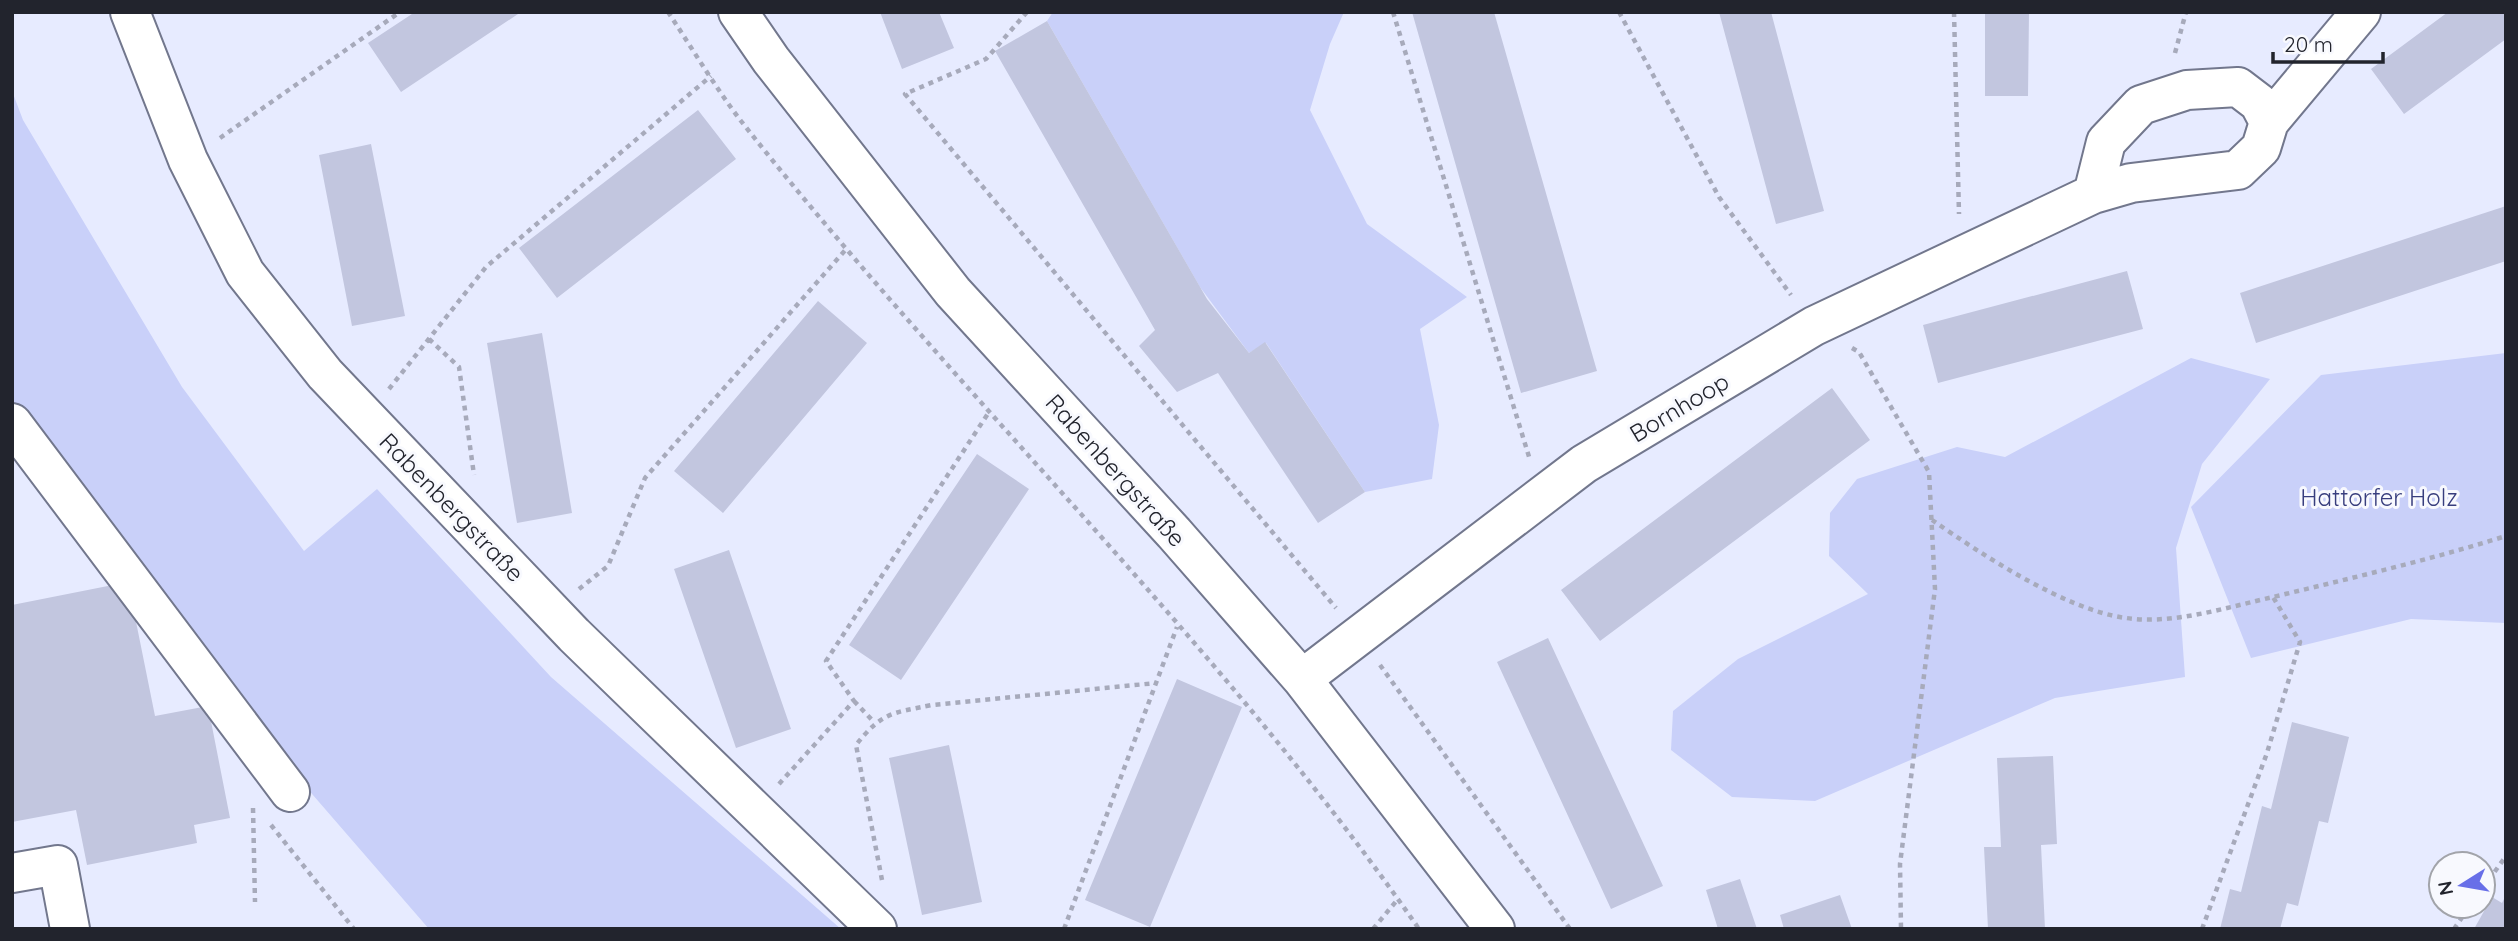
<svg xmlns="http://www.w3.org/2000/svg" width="2518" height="941" viewBox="0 0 2518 941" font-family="Quicksand,sans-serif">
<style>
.green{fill:#c9d0f9}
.building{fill:#c2c6df}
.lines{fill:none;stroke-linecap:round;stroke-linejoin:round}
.minor-casing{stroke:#72778d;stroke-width:42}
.path{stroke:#a7aabb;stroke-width:4.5;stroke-dasharray:5 5;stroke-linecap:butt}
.minor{stroke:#fff;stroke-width:38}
.labels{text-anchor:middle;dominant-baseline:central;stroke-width:6;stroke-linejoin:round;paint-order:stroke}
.street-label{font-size:24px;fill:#22242d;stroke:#f8f9fe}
.park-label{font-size:24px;fill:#383e7e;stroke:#f8f9fe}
</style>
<rect width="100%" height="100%" fill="#e7ebff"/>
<path class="green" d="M1053,12h291l-14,32 -20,66 57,114 100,73 -47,32 19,96 -7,54 -67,13 -99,-149 -17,10 -49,-66 -153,-266z
M12,91l11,29 159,267 122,164 73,-62 174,188 290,252h-412l-123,-142 -294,-380z
M2506,353v270l-95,-4 -160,39 -60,-151 130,-132z
M2191,358l79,21 -68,85 -26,84 9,129 -130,21 -240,103 -83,-4 -61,-47 2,-39 65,-52 130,-65 -39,-38 1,-43 27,-34 100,-32 48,10z"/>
<path class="building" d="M415,12h106l-120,80 -33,-49z
M880,12h59l15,36 -52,21z
M1412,12h82l103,359 -76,22z
M1719,12h52l53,199 -48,13z
M1985,12h44l-1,84h-43z
M2448,12h58v27l-102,75 -33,-45z
M1047,21l160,278 42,54 16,-11 100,150 -47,31 -100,-150 -41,19 -38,-46 16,-16 -160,-279z
M698,110l38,49 -179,139 -38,-50z
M371,144l34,172 -53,10 -33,-171z
M2506,206v55l-250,82 -16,-50z
M2127,271l16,58 -205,54 -15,-58z
M818,301l49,42 -144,170 -49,-42z
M542,333l30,180 -55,10 -30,-180z
M1832,388l38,52 -270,201 -39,-51z
M977,454l52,35 -128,191 -52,-35z
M729,550l62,179 -55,19 -62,-179z
M128,582l27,134 53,-10 22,112 -36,7 3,18 -110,22 -11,-55 -64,12v-217z
M1548,638l115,248 -52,23 -114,-247z
M1177,679l65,28 -92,220 -65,-27z
M2292,722l57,15 -21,86 -9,-2 -21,85 -11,-3 -7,26h-60l10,-40 11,3 21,-86 9,3z
M949,745l33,157 -60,13 -33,-157z
M2053,756l4,88 -16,1 4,84h-57l-4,-82h17l-4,-89z
M1740,879l17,50h-39l-12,-39z
M1840,895l12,34h-68l-4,-14z
M2506,895v34h-32l18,-32 10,6z"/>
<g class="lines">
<defs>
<path id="minor" d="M130,12l58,148 57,113 80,101 249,261 303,294
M738,12l33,48 182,232 221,241 128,146 193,250
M2269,122l92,-110
M12,423l278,369
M1302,679l282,-215 230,-138 279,-132 13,-52 35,-37 46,-15 51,-3 21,16 10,19 -8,26 -23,22 -107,13 -38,11
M12,873l46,-8 12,64"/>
</defs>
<use href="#minor" class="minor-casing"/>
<path class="path" d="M668,12c24,36 47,75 73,109 217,275 478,520 678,808
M1027,12l-41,47 -81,35 431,514
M1393,12l137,448
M1619,12l100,185 72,98
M1954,12l5,202
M2175,53l11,-41
M220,138l180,-126
M429,339l30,28 15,108
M1852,348l7,4 70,120 6,117 -35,275 1,65
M389,389l97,-122 225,-191
M1932,520c51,35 133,90 194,98 47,7 102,-11 147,-21 79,-19 156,-37 233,-61
M579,589l29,-23 37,-88 203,-231
M1380,665l190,264
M854,701l20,21
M779,784l75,-83 -28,-40 163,-249
M253,808l2,94
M271,825l83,104
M882,880l-26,-135c26,-33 36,-32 76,-40l224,-22
M2483,888l23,-32
M1064,929l113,-302
M1373,929l25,-30
M2202,929l65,-176 33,-111 -27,-45
M2454,929l16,-23"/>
<use href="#minor" class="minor"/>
</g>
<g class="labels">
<g class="street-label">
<text transform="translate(1679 407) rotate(-31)">Bornhoop</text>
<text transform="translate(1116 470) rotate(48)">Rabenbergstraße</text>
<text transform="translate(452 507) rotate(46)">Rabenbergstraße</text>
</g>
<g class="park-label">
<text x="2379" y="497">Hattorfer Holz</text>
</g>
</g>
<rect width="2518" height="941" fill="none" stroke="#22242d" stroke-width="28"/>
<g transform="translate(2462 885) rotate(259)"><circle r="33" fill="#f8f9fe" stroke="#a2a4aa" stroke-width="2"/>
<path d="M0-5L12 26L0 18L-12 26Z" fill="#686fe8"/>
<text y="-10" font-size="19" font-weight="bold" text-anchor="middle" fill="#22242d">N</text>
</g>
<path d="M2273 52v10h110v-10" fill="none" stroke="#22242d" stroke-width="3.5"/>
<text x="2284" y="52" font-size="21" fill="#22242d" stroke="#f8f9fe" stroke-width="5" paint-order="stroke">20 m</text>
</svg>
